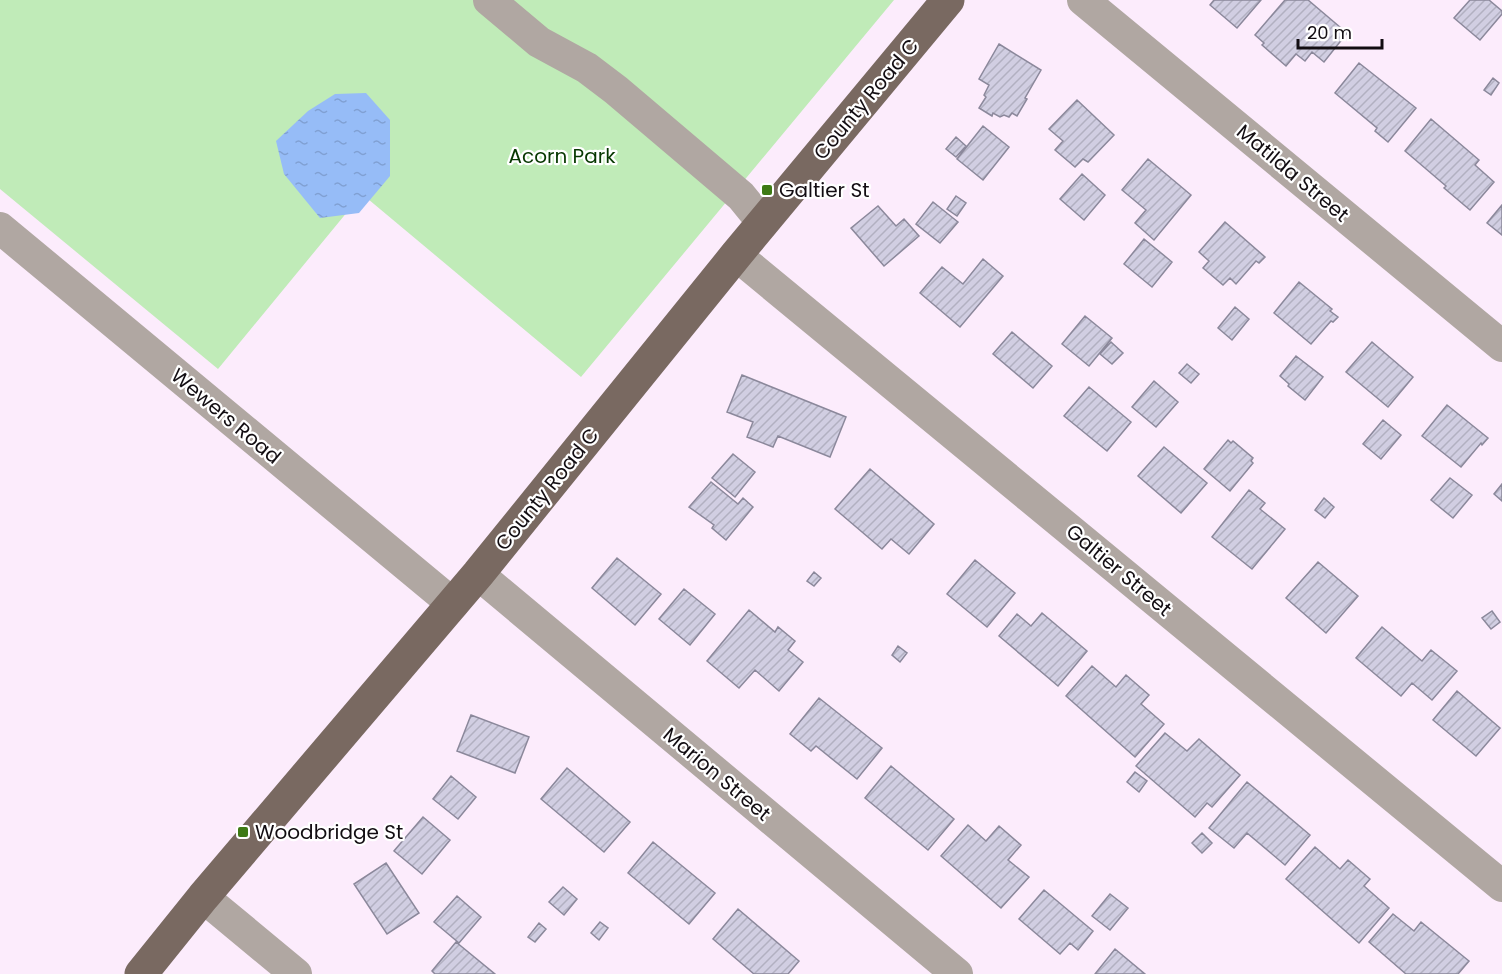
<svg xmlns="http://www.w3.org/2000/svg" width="1502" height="974" viewBox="0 0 1502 974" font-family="Poppins,sans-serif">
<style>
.park{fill:#c0ebb8}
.water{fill:url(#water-ripples)}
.building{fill:url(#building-hatch);stroke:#8b889b;stroke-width:1.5}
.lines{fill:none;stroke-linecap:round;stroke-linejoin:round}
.minor{stroke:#b0a7a2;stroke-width:32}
.major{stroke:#796961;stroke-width:33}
.poi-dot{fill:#3e7a15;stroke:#fff;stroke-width:2}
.labels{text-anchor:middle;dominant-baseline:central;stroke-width:4.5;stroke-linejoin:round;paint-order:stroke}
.street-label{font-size:20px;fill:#120d12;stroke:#fff}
.park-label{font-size:20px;fill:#073800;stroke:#fff}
.poi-label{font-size:20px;fill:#120d12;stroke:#fff;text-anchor:start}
</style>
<defs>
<pattern id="water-ripples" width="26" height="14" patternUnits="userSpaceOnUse" patternTransform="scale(1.5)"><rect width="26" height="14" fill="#96bcf7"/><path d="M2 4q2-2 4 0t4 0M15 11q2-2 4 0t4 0" fill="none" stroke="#80a0d3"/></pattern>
<pattern id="building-hatch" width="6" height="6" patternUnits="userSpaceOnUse" patternTransform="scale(1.5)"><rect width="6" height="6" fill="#d1cee2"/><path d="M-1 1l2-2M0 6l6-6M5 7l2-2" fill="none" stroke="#b2b0c1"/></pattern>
</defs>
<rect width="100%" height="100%" fill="#fcecfc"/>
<path class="park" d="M0,0h894l-313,377 -219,-183 -144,175 -218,-180z"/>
<path class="water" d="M366,93l24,27v56l-31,37 -39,5 -36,-44 -8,-33 32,-30 27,-17z"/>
<path class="building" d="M1214,0h47l-24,28 -27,-23z
M1285,0h23l39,33 -23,29 -12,-10 -7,9 -9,-7 -10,12 -24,-21 2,-2 -9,-8z
M1470,0h19l13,11v3l-22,26 -26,-22z
M999,44l42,26 -16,28 2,1 -10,17 -5,-3 -3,4 -5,-2 -4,2 -7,-4 -1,3 -13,-8 7,-11 -2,-2 5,-10 -10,-6z
M1359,63l57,45 -28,34 -13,-11 2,-3 -42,-35z
M1493,78l6,5 -8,12 -7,-5z
M1077,100l37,35 -26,27 -5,-3 -8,8 -20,-17 8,-9 -14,-12z
M1431,119l48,41 -4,5 19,17 -24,28 -26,-22 2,-2 -41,-35z
M983,126l26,21 -26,33 -26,-21z
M956,137l10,9 -10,11 -10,-8z
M1148,159l43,36 -37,45 -19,-17 11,-13 -24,-20z
M1082,174l23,21 -21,25 -24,-21z
M956,196l10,7 -9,13 -10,-7z
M933,202l25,20 -18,21 -24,-19z
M1502,205v30l-15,-12z
M878,206l18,20 8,-7 15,17 -35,30 -33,-38z
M1225,222l40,35 -6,6 -3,-2 -20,23 -6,-6 -7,7 -20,-17 6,-7 -10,-9z
M1144,239l28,23 -20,25 -28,-23z
M983,259l20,17 -43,51 -40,-34 22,-26 21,17z
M1299,282l33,27 -2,2 8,6 -5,5 -2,-1 -20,23 -37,-31z
M1235,307l14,12 -17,21 -14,-12z
M1085,316l27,22 -23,28 -27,-22z
M1012,332l40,34 -19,22 -40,-34z
M1111,342l12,11 -11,11 -12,-10z
M1372,342l41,35 -25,30 -42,-35z
M1296,356l27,21 -18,23 -17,-14 1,-2 -9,-8z
M1187,364l12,10 -8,9 -12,-10z
M742,375l104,42 -16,40 -52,-21 -5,11 -26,-10 6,-15 -26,-10z
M1154,381l24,21 -22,25 -24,-20z
M1089,387l42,35 -24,29 -43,-35z
M1447,405l41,33 -6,7 -1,-2 -20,24 -39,-31z
M1383,420l18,15 -20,24 -18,-15z
M1228,440l3,3 2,-2 20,17 -2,3 2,2 -23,28 -26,-22z
M1164,447l43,36 -26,30 -43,-37z
M733,454l22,18 -20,25 -23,-19z
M870,469l64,55 -25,30 -18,-15 -9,10 -47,-40z
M1450,478l22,17 -19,23 -22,-18z
M711,482l27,22 5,-6 10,9 -27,33 -14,-12 2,-3 -25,-18z
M1502,484v17l-8,-7z
M1249,490l16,13 -5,6 25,20 -33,40 -40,-32z
M1324,498l10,9 -9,11 -10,-8z
M617,558l44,36 -26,31 -43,-37z
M975,560l40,33 -28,34 -40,-33z
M1318,562l40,34 -32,37 -40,-35z
M814,572l7,6 -7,8 -7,-5z
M684,589l31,25 -25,31 -31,-26z
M749,610l26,22 3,-5 17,14 -7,9 15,12 -24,29 -24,-21 -16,18 -32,-27z
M1492,611l8,11 -9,7 -9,-11z
M1042,613l45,38 -29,35 -59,-50 18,-22 14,12z
M1382,627l40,34 9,-11 26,21 -25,29 -20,-17 -11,13 -45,-38z
M898,646l9,7 -7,9 -8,-7z
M1092,666l24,21 10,-12 23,20 -8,9 23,20 -29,33 -69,-61z
M1457,691l43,37 -24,28 -43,-36z
M819,698l63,50 -25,31 -41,-33 -5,5 -21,-17z
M471,715l58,22 -14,36 -58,-22z
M1165,733l22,18 12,-12 41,36 -28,32 -5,-4 -12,14 -59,-51z
M891,766l63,53 -26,31 -63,-52z
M567,768l63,54 -26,30 -63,-53z
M1135,772l12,9 -8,11 -12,-10z
M451,776l25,21 -18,22 -25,-20z
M1247,782l63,53 -25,30 -38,-32 -13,15 -25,-20z
M423,817l27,23 -28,34 -28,-23z
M968,825l18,16 13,-15 22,19 -13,15 21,17 -28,31 -60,-52z
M1202,833l10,10 -10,10 -10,-10z
M653,842l62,51 -26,31 -61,-51z
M1315,847l25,22 8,-9 22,19 -6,7 25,22 -30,35 -73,-64z
M386,863l33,50 -32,21 -33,-50z
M563,887l14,12 -13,16 -15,-13z
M1044,890l49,41 -15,19 -8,-7 -10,11 -41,-35z
M1110,894l18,14 -18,22 -18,-14z
M457,896l24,21 -22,26 -25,-21z
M738,909l61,52 -11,13h-34l-41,-35z
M1393,914l21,17 7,-9 48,39 -11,13h-52l-37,-32z
M600,922l8,6 -9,12 -8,-7z
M539,923l7,6 -11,13 -7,-5z
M456,942l39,32h-60l-3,-3z
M1115,949l30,25h-50z"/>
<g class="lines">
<path class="minor" d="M489,0l50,42 48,26 29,22 125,106 22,27
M1083,0l419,346
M0,228l453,376
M736,255l766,631
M478,574l479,400
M203,897l93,77"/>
<path class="major" d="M141,974l62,-77 275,-323 258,-319 212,-255"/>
</g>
<g class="poi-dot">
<rect x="761" y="184" width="12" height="12" rx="3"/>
<rect x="237" y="826" width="12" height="12" rx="3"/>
</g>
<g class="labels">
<g class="street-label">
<text transform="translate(866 99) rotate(-50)">County Road C</text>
<text transform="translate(1293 173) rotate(40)">Matilda Street</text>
<text transform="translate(226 416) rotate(40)">Wewers Road</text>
<text transform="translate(547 489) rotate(-51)">County Road C</text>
<text transform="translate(1119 570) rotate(40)">Galtier Street</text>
<text transform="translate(717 774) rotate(40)">Marion Street</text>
</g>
<g class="park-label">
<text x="562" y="156">Acorn Park</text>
</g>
<g class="poi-label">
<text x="779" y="190">Galtier St</text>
<text x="255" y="832">Woodbridge St</text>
</g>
</g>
<path d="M1298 39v9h84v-9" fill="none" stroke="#120d12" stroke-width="3"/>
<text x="1307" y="39" font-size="18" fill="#120d12" stroke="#ffffff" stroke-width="4.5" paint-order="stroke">20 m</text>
</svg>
